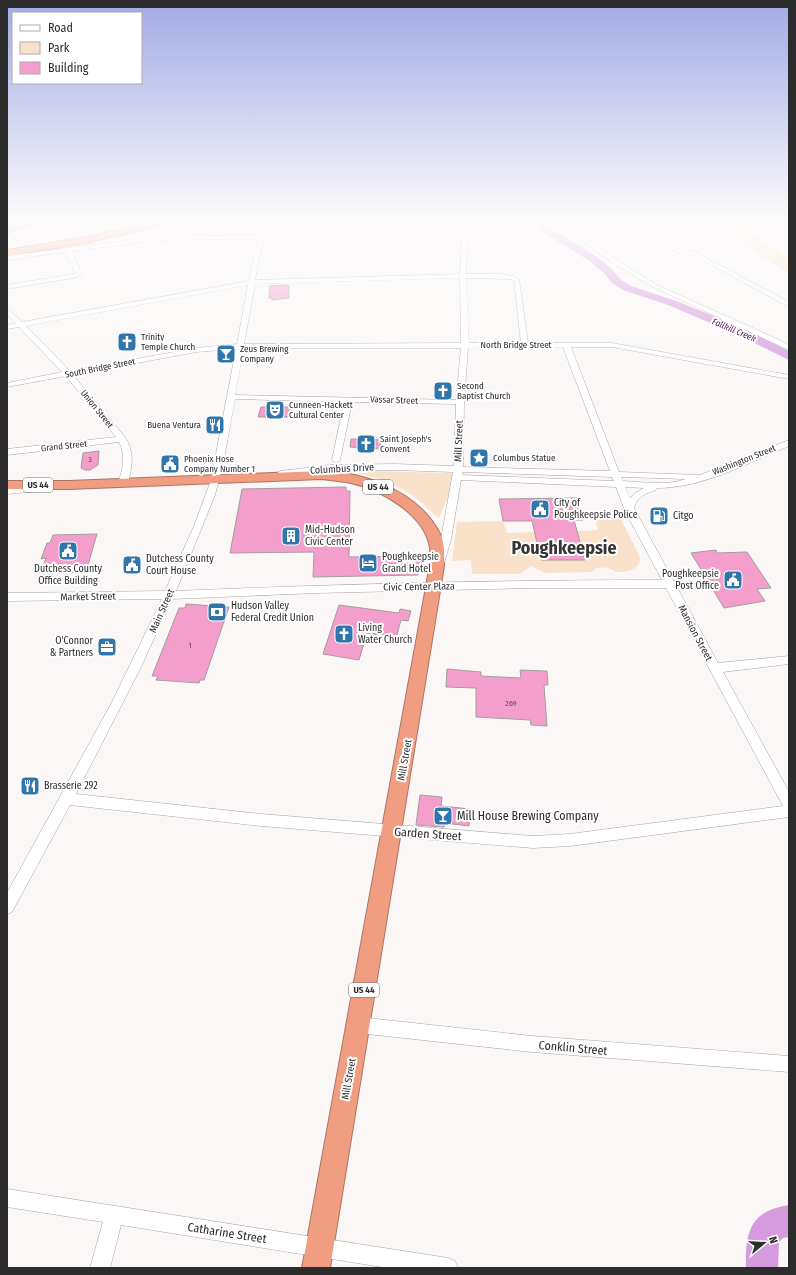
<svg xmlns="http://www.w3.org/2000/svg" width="796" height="1275" viewBox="0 0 796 1275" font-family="'Fira Sans Condensed',sans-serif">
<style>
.green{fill:#fae1c9}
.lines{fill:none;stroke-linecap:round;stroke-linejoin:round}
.river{fill:#d69adf;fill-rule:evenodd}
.building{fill:#f49ecb;stroke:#a19e9f}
.minor-casing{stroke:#a8a4a4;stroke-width:1}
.highway-casing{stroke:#ac7563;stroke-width:2}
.minor{fill:#fff;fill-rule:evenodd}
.highway{fill:#f09d81;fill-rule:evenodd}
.labels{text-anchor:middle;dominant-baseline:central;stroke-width:4;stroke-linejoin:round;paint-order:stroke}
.number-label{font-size:8px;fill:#5f4854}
.far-water-label{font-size:9px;font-style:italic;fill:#580e63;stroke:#fff}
.far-poi-label{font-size:9px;fill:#2d2c2c;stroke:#fff;text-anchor:start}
.far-street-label{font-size:9px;fill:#2d2c2c;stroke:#fff}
.shield{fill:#fff;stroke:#6c6b6b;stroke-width:1}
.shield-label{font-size:9px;font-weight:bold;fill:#2d2c2c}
.street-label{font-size:10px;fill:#2d2c2c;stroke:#fff}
.poi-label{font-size:10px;fill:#2d2c2c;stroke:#fff;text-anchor:start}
.near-poi-label{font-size:12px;fill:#2d2c2c;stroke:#fff;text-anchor:start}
.near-street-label{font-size:12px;fill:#2d2c2c;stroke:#fff}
.town-label{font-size:18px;font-weight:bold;fill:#373434;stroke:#fff}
</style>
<rect width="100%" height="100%" fill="#fbf7f7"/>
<path class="green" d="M712,223h22l55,36v15z
M335,470l112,3 6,1 -2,16 -12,28c-7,-4 -12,-11 -18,-16 -25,-20 -55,-29 -86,-32z
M621,519l19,38c1,13 -13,15 -24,15 -7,-5 -11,-5 -20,-4l-4,4 -47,1 -14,-7 -11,8h-48l-1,-14 -19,1 5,-39 46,-1 4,12 28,-1 6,28h44l-8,-29 21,-1 -3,-10z"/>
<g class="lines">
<path class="river" d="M529,223h12l55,33 16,13 8,10 11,7 45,15 66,26 47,24v9l-55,-27 -66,-28 -45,-15 -11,-7 -8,-10 -16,-13z
M789,1205v32l-6,1 -4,4 -1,26h-32c-1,-36 4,-57 43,-63z"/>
</g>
<path class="building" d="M286,285l3,1v12l-17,2v-2h-3l1,-12z
M436,384h15v14l-15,-1z
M261,407h29l-2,10h-30z
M351,439l30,1 -1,9 -30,-2z
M99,451l-1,14 -8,5h-5l-4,-2 2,-15z
M346,487v4h4l-1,66 73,-1 1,10 -2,1v4h-3v4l-105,2 1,-25 -84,1 12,-64z
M577,498l6,22h-9l11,40h-44l-9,-39h-29l-4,-22z
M97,534l-11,38 -46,2 6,-16 -5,1 6,-16h3l3,-8z
M716,550l1,3 30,-1 24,36 -14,1 8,12 -41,7 -12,-20 -6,1 -10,-17 6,-1 -11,-18z
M186,604l43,3 -25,73h-4l-1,3 -43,-3 2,-4h-6l27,-68h6z
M339,605l60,8 1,-4 11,2 -3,10 -7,-1 -5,18 -29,-5 -8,27 -36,-6z
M447,669l34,3v4l40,2 -1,-8 27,1 1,14h-4l3,41 -16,-1 -1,-5 -54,-3v-29l-30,-1z
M420,795l22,2 -1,9 29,3 -1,17 -24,-3 -1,4 -28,-2z"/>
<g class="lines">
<defs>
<path id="minor" d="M249,223h6l7,12 199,-2 -1,-10h6l1,9 16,-9h7l-22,13 -2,38c12,0 45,-2 53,5l9,64h84l177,32v4l-177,-32h-41l48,125 81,3 89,-35v6c-41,17 -86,42 -132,42l-1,2c-10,3 -19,7 -22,18l84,155 71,-7v8l-66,8 66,120v25l-219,29 -37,2 -272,-22 -191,-21 -58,107 -5,2v-21l104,-189 51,-105 -155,2v-8l158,-2 29,-65 17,-46 25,-131 -40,3 -123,23 52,62c10,16 7,29 3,46l-5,3 -5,-3c5,-14 8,-27 1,-41l-112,13v-6l109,-12 -50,-61 -59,11v-4l55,-11 -43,-45 -12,2v-4l9,-2 -9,-9v-6l15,14 227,-41 8,-42 -96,1 -89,11 9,22 -3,4 -71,12v-4l67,-11 1,-1 -9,-21 -59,8v-4l154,-20h15v-9l3,-2 3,2 -1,9 75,-1zM462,237l-2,37 -205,6 8,-41zM460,278l1,65 -217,1 11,-60zM466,278l42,1 6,1 7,63h-52zM248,285l-11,59 -41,4 -126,23 -44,-45zM563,347l47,124 -147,-4 1,-65 4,-54zM244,348h217l-5,52 -221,-5zM235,399l109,3 -12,58 4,3 4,-3 12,-58 104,2 -2,62 -60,-2 -63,1 -51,6 -4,3 4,3 51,-6 63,-1 59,2 -12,67 -7,24 5,3 5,-3 7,-24 10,-59 155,7 9,24 37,69c-162,0 -324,4 -486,11l39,-96 8,-31zM462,472l150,5 2,4 -152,-6zM621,477l65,2c-19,7 -43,3 -63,2zM625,487l19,1 -9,5 -5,5zM535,588h131l117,218 -213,28 -37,2 -272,-22 -185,-20 65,-127 31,-68 145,-6z
M558,223h7l55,39 35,22 120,54 14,7v5l-138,-64 -35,-21z
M647,223h6l1,3 135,-2v4l-134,2 7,15 35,8 92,49v5l-96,-52 -35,-8 -4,-4z
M48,485l3,1 2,2 -2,2 -44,4v-6z
M358,1017l174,19 257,20v16l-257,-20 -174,-19 -6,-2 -2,-6 2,-6z
M7,1189l441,69 7,3 3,7h-70l-267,-43 -11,43h-20l13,-46 -96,-15z"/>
<path id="highway" d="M21,223h13l-27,10v-6z
M150,223h16l-4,2 -76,18 -79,13v-6l79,-13z
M321,471c11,1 23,2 34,4 34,8 71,28 86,61 4,9 3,20 3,30l-114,702h-28l124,-681c2,-13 5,-26 4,-39 -5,-34 -49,-58 -79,-65 -9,-2 -20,-3 -30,-4l-252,10h-62v-8h62z"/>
</defs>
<use href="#minor" class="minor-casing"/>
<use href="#highway" class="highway-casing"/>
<use href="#minor" class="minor"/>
<use href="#highway" class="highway"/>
</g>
<linearGradient id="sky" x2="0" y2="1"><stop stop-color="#a1aae4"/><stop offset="0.55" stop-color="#fdfbfb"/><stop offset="1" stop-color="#fdfbfb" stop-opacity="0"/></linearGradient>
<rect width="796" height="402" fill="url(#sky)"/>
<defs>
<symbol id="church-square" viewBox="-11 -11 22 22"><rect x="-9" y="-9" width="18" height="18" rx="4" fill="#3076ab" stroke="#fff"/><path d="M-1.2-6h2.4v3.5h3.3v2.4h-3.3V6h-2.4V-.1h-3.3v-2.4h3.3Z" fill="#fff"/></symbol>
<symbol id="bar-square" viewBox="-11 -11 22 22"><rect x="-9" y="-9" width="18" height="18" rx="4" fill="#3076ab" stroke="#fff"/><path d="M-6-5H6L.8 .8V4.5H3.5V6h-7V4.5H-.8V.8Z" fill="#fff"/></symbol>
<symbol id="theatre-square" viewBox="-11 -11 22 22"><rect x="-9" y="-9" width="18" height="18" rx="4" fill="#3076ab" stroke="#fff"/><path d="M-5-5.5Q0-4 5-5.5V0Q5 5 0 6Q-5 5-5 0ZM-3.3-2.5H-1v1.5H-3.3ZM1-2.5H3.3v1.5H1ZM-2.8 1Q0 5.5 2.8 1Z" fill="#fff"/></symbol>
<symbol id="restaurant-square" viewBox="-11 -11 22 22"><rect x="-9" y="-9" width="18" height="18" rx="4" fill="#3076ab" stroke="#fff"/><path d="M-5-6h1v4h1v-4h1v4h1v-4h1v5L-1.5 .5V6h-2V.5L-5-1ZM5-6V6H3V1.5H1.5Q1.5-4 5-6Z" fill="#fff"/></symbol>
<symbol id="sight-square" viewBox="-11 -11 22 22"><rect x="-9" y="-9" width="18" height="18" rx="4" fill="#3076ab" stroke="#fff"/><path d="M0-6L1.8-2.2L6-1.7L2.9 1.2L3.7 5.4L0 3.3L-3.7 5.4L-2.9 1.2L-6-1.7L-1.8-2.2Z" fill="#fff"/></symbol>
<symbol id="civic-square" viewBox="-11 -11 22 22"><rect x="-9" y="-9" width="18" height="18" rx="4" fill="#3076ab" stroke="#fff"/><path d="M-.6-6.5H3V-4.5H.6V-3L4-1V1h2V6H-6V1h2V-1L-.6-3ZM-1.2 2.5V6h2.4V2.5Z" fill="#fff"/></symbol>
<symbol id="fuel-square" viewBox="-11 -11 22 22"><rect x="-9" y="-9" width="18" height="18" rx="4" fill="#3076ab" stroke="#fff"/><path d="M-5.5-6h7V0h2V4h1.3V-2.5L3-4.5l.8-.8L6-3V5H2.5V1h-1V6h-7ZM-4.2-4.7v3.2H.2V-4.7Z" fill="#fff"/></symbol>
<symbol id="building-square" viewBox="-11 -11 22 22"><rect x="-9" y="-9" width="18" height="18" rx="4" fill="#3076ab" stroke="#fff"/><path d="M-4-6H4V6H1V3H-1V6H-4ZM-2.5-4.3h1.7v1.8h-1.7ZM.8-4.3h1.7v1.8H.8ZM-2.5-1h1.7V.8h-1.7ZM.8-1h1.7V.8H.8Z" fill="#fff"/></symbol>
<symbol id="hotel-square" viewBox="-11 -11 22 22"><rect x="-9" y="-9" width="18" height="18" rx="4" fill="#3076ab" stroke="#fff"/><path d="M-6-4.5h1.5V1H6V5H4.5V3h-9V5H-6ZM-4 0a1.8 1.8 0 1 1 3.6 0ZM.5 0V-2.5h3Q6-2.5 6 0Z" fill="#fff"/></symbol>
<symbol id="bank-square" viewBox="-11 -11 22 22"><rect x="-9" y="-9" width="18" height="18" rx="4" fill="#3076ab" stroke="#fff"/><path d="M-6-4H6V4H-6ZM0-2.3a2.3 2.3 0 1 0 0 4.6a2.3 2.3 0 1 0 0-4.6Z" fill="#fff"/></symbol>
<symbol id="office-square" viewBox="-11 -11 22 22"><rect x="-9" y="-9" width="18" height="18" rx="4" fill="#3076ab" stroke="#fff"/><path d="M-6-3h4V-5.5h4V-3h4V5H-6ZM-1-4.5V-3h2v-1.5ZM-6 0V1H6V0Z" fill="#fff"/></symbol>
</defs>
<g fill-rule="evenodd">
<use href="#church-square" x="116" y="331" width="22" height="22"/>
<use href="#bar-square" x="215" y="343" width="22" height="22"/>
<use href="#church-square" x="432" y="380" width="22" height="22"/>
<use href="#theatre-square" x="264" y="399" width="22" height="22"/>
<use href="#restaurant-square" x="204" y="414" width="22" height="22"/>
<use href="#church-square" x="355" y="433" width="22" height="22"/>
<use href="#sight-square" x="468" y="447" width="22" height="22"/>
<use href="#civic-square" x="159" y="453" width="22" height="22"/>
<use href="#civic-square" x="529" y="498" width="22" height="22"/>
<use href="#fuel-square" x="648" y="505" width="22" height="22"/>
<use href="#building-square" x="280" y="525" width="22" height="22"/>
<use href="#civic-square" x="57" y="540" width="22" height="22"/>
<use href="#hotel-square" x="357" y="552" width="22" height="22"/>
<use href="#civic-square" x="121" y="554" width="22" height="22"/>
<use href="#civic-square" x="722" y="569" width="22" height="22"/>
<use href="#bank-square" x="206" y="601" width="22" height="22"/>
<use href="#church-square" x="333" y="623" width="22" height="22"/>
<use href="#office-square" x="96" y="636" width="22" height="22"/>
<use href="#restaurant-square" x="19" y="775" width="22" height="22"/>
<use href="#bar-square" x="432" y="805" width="22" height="22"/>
</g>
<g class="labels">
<g class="number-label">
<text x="90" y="459">3</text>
<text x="190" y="645">1</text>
<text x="511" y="703">269</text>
</g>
<g class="far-water-label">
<text transform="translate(734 330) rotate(23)">Fallkill Creek</text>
</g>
<g class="far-poi-label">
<text x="141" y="337">Trinity<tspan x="141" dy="10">Temple Church</tspan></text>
<text x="240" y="349">Zeus Brewing<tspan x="240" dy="10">Company</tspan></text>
<text x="457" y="386">Second<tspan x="457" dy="10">Baptist Church</tspan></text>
<text x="289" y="405">Cunneen-Hackett<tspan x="289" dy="10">Cultural Center</tspan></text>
<text x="201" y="425" text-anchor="end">Buena Ventura</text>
<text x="380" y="439">Saint Joseph's<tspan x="380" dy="10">Convent</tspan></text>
<text x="493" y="458">Columbus Statue</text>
<text x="184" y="459">Phoenix Hose<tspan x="184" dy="10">Company Number 1</tspan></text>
</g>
<g class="far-street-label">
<text x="516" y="345">North Bridge Street</text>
<text transform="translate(100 368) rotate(-11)">South Bridge Street</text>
<text transform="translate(394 400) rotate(2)">Vassar Street</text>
<text transform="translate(97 409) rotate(51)">Union Street</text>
<text transform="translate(64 446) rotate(-6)">Grand Street</text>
<text transform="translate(744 460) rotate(-22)">Washington Street</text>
</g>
<g class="shield">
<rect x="23" y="478" width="30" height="14" rx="3"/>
<rect x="363" y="480" width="30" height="14" rx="3"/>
<rect x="349" y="983" width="30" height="14" rx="3"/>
</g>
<g class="shield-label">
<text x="38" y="485">US 44</text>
<text x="378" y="487">US 44</text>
<text x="364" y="990">US 44</text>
</g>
<g class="street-label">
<text transform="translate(459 441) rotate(-88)">Mill Street</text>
<text transform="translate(342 469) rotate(-3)">Columbus Drive</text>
<text transform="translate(419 587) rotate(-1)">Civic Center Plaza</text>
<text transform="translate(88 597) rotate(-1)">Market Street</text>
<text transform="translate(162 611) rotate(-66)">Main Street</text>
<text transform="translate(695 633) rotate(62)">Mansion Street</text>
<text transform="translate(405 760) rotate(-80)">Mill Street</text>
<text transform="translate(349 1079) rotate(-80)">Mill Street</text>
</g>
<g class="poi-label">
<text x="554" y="503">City of<tspan x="554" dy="12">Poughkeepsie Police</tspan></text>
<text x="673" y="516">Citgo</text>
<text x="305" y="530">Mid-Hudson<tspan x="305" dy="12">Civic Center</tspan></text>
<text x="382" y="557">Poughkeepsie<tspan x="382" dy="12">Grand Hotel</tspan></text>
<text x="146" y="559">Dutchess County<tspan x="146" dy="12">Court House</tspan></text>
<text x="68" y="569" text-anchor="middle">Dutchess County<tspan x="68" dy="12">Office Building</tspan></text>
<text x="719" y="574" text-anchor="end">Poughkeepsie<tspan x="719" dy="12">Post Office</tspan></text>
<text x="231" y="606">Hudson Valley<tspan x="231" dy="12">Federal Credit Union</tspan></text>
<text x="358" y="628">Living<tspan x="358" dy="12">Water Church</tspan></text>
<text x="93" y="641" text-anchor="end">O'Connor<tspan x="93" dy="12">&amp; Partners</tspan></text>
<text x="44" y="786">Brasserie 292</text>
</g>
<g class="near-poi-label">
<text x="457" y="816">Mill House Brewing Company</text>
</g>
<g class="near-street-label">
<text transform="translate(428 834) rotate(4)">Garden Street</text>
<text transform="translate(573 1048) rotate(5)">Conklin Street</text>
<text transform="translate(227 1233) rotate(9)">Catharine Street</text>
</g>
<g class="town-label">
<text x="564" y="548">Poughkeepsie</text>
</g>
</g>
<rect width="796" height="1275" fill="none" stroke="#2d2c2c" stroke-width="16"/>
<rect x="12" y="12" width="130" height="72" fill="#ffffff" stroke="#ababab"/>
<rect x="20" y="25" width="20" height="6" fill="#ffffff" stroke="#ababab"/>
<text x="48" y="32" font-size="12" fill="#2d2c2c">Road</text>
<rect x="20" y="42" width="20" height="12" fill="#fae1c9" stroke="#ababab"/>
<text x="48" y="52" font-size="12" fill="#2d2c2c">Park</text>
<rect x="20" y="62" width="20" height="12" fill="#f49ecb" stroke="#ababab"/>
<text x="48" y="72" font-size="12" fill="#2d2c2c">Building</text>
<g transform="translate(764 1243) rotate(72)" stroke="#ffffff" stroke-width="3" paint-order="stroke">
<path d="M0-3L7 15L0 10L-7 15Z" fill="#2d2c2c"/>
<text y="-6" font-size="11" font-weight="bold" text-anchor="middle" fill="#2d2c2c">N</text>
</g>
</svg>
